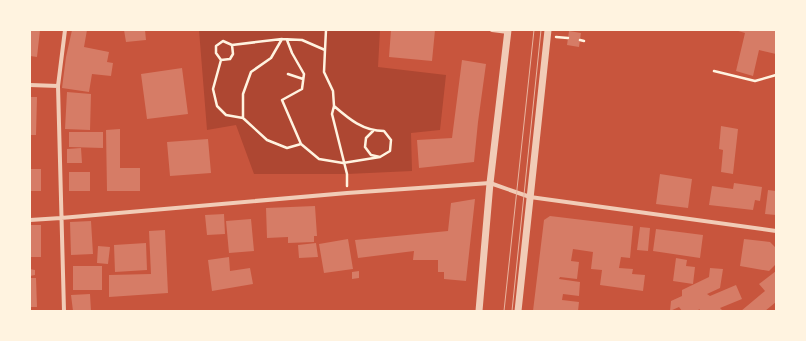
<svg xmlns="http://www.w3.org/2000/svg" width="806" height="341" viewBox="0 0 806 341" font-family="Cabin,sans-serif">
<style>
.green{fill:#ae4732}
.building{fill:#d67c66}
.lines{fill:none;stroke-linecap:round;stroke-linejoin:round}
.path{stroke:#fff3e0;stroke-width:2.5}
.minor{stroke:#f1ccb7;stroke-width:4}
.tertiary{stroke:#f1ccb7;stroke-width:7}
.tram{stroke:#e9b49f;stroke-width:1}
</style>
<rect width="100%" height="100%" fill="#c8553d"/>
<path class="green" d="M199,30h181l-2,37 68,8 -6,55 -29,3 1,38 -65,3h-93l-18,-49 -29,5z"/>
<path class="building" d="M30,30h10l-3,27 -7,-1z
M72,30h15l-3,17 25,5 -2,10 6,1 -2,13 -19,-2 -3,18 -27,-4 4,-31z
M124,30h21l1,10 -20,2z
M391,30h44l-3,31 -43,-4z
M735,30h41v24l-17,-4 -6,26 -17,-5 9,-38z
M569,31l12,2 -2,14 -12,-2z
M462,60l24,4 -8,58 -4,40 -55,6 -2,-28 35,-2z
M182,68l6,46 -41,5 -6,-45z
M67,92l24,2 -1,36 -25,-1z
M30,97h7l-1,38h-6z
M721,126l17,3 -5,45 -12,-2 2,-22 -4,-1z
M120,129v39h20v23h-33l-1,-61z
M69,132h34v16l-34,-1z
M208,139l3,34 -41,3 -3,-34z
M81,148l1,15h-15v-14z
M30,169h11v22h-11z
M69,172h21v19h-21z
M660,174l32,5 -4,29 -32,-4z
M734,183l28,4 -2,14 -5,-1 -2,10 -44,-5 3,-19 21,3z
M768,190l8,1v24l-11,-1z
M475,199l-9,82 -22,-2v-7h-6v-12h-25l1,-9 -56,7 -3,-18 93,-9 3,-28z
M315,206l2,30h-3v6l-26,1v-6l-21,1 -1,-30z
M224,214l1,20 -18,1 -2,-20z
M550,216l83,10 -3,32 -9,-1 -2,11 14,1 -1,5 13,1 -2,16 -43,-6 2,-15 -11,-1 2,-17 -20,-3 -2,12 8,1 -2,17 -17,-2 -1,2 21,3 -1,14 -16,-2 -1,6 17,2 -1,9h-45l11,-91z
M251,219l3,32 -25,2 -3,-32z
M91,221l2,33 -22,1 -1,-33z
M30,225h11v32h-11z
M640,227l10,1 -2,23 -11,-1z
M656,229l47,6 -3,23 -47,-7z
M165,230l3,63 -59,4v-22l42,-1 -2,-43z
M348,239l5,30 -29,4 -5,-29z
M744,239l26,3 6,6v16l-7,7 -29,-5z
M146,243l1,27 -32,2 -1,-27z
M316,243l2,14 -19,1 -1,-13z
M98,246l12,1 -2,17 -11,-1z
M229,257l1,14 20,-3 3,16 -41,7 -4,-31z
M676,258l11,2 -1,6 9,1 -2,17 -20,-3z
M73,266h29v24h-29z
M710,268l13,1 -3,19 -13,6 3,2 26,-11 6,14 -22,9 3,3h-22l-2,-2 -1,2h-16l-3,-4 -9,4 1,-10 11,-5v-6l27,-13z
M30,269l5,1v5l-5,1z
M359,271v7l-7,1v-7z
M776,271v31l-11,9h-24l24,-20 -6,-7z
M30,278h6l1,29h-7z
M90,294l1,17h-18l-2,-16z"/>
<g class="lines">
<path class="path" d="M326,30l-1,20 -23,-10 -20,-1 -11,19 -20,14 -8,22v24l24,22 20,8 14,-4 18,15 24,4 37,-6
M556,37l12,1
M287,40l5,13 12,21 -2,15 -20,11 19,44
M580,40l4,1
M325,50l-1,22 9,19 1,15 -2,8 15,60v12
M221,60l9,-1 3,-5 -1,-9
M714,71l41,10 21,-6
M288,74l15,5
M334,106c15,13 29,25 50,25l7,9 -1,11 -10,6 -9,-2 -6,-8 1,-9 7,-7
M243,118l-17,-3 -9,-9 -4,-17 8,-29 -5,-7v-7l7,-5 9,4 50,-6"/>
<path class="minor" d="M492,30l16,2
M30,85l28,1
M30,220l31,-2 286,-25 143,-10 40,14 246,34
M64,311l-6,-225 7,-56"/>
<path class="tertiary" d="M479,311l11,-128 18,-153
M518,311l30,-281"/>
<path class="tram" d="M504,311l30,-281
M512,311l29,-281"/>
</g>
<rect width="806" height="341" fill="none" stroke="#fff3e0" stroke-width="62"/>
</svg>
